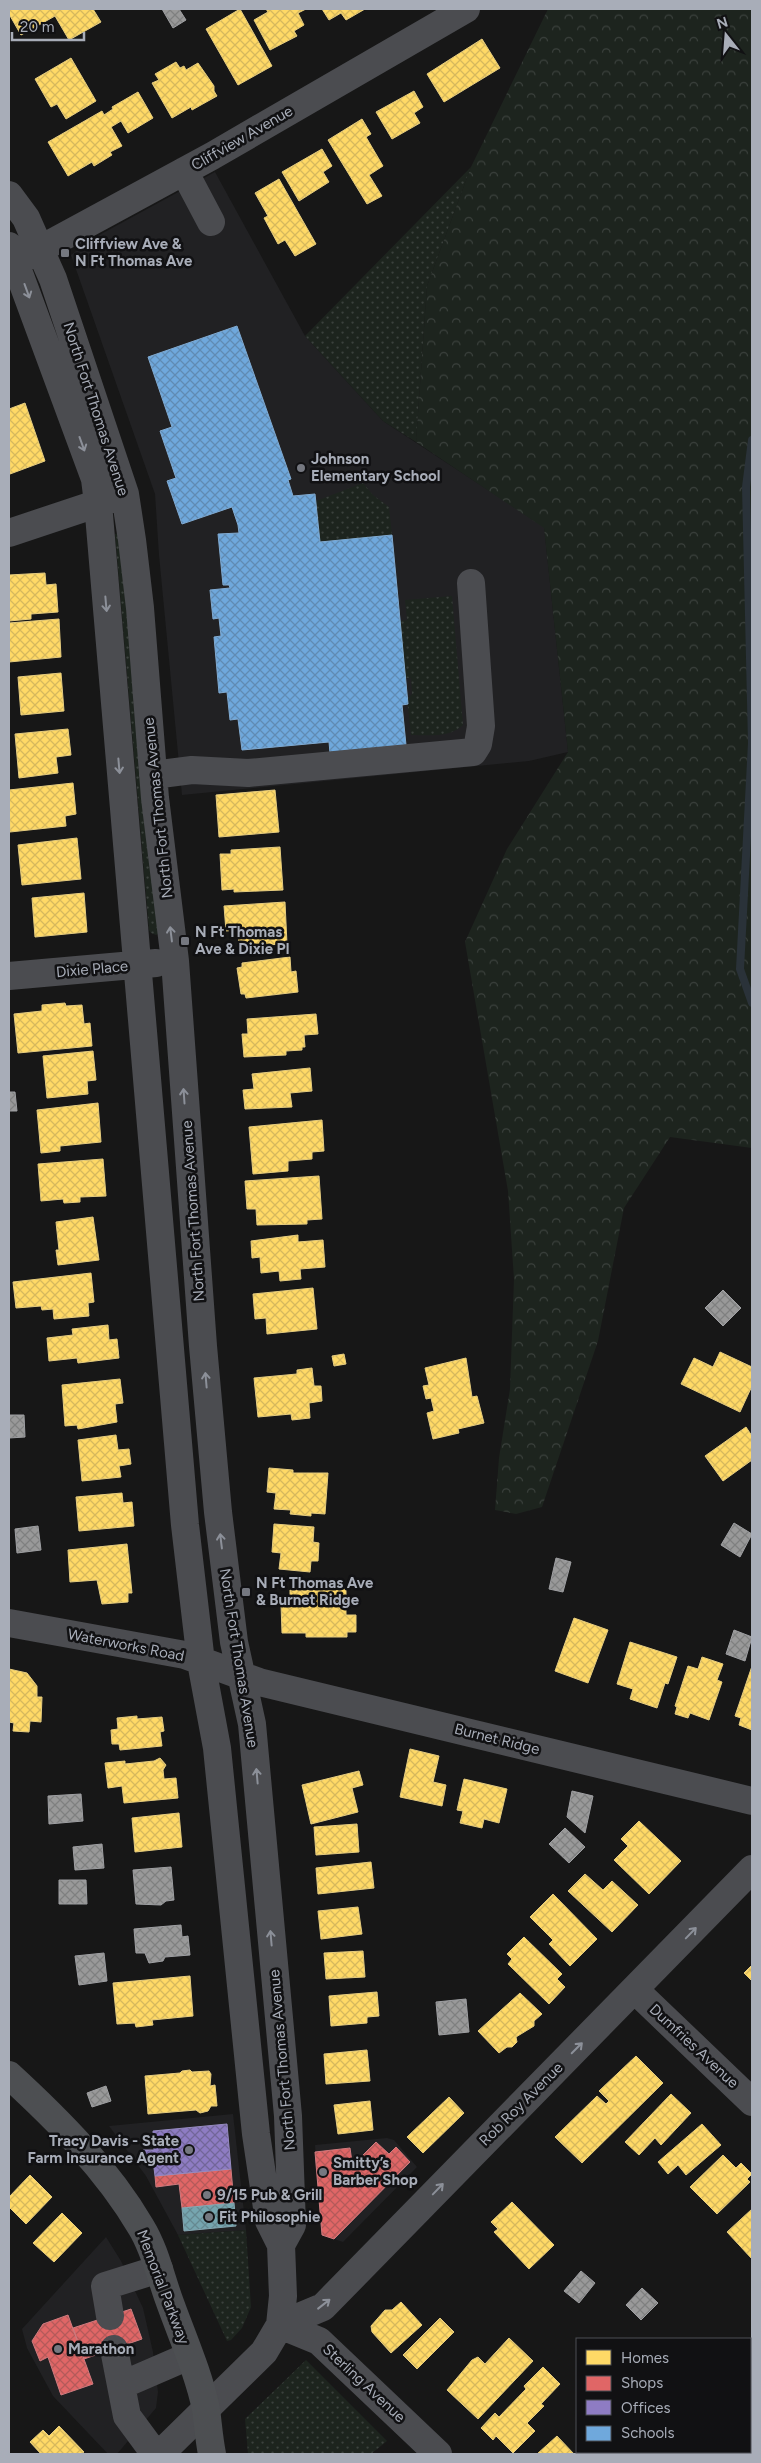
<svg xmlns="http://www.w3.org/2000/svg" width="761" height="2463" viewBox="0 0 761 2463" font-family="Figtree,sans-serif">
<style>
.built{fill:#212123}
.grass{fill:url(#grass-dots)}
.forest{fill:url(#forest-crowns)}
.homes{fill:url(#homes-cross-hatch);stroke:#e5cc7f}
.shops{fill:url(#shops-cross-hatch);stroke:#cf7b7f}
.offices{fill:url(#offices-cross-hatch);stroke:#968bc0}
.schools{fill:url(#schools-cross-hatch);stroke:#80aad1}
.public{fill:url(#public-cross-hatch);stroke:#85a7b2}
.industry{fill:url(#industry-cross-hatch);stroke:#9e9fa2}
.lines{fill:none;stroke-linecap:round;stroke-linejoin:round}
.stream{stroke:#2a3239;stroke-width:8}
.minor{stroke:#4b4c50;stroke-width:28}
.major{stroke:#4d4f52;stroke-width:28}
.oneway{stroke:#8c9099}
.poi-dot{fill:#757880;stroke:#111113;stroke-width:2}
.labels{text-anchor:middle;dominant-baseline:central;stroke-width:5;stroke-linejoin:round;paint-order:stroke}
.street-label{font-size:15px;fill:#a8adb8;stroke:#111113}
.poi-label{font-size:15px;font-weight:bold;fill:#a8adb8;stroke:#111113;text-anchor:start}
</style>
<defs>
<pattern id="grass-dots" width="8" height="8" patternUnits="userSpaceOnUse" patternTransform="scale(1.25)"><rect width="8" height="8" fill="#1d241e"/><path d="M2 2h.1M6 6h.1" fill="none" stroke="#3b413d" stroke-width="1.8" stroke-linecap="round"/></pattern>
<pattern id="forest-crowns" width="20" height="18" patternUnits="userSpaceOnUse" patternTransform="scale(1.25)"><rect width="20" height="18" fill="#1d241e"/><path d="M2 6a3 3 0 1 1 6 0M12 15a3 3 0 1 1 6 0" fill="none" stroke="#3b413d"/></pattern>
<pattern id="homes-cross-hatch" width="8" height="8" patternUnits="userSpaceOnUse" patternTransform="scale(1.25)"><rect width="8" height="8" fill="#ffd966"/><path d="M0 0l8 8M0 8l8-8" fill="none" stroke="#d6b85d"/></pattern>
<pattern id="shops-cross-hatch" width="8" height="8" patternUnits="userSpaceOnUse" patternTransform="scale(1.25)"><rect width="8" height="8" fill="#e06666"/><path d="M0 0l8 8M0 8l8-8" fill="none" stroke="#b45a5a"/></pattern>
<pattern id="offices-cross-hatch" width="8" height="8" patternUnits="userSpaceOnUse" patternTransform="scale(1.25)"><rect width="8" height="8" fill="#8e7cc3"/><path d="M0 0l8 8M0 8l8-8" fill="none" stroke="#726699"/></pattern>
<pattern id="schools-cross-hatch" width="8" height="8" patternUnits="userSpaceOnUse" patternTransform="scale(1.25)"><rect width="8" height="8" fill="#6fa8dc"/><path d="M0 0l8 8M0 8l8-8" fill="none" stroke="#608bb3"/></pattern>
<pattern id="public-cross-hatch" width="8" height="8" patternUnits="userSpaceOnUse" patternTransform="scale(1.25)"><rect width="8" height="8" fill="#76a5af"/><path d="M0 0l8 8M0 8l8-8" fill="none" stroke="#658991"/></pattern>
<pattern id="industry-cross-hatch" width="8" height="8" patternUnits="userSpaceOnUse" patternTransform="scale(1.25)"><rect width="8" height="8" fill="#999"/><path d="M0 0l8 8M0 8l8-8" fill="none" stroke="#7f8080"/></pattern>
</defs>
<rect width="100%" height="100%" fill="#171717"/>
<path class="built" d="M215,172l90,164 78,85 161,106 24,225 -39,9 -347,34 -23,-240 -4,-61 -84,-239 21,-16z
M233,2114l13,116 -68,5 -32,-59 -37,-50z
M387,2138l7,2 23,27 -74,75 -21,-7 -7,-90z
M106,2237l15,24 22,47 10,44 5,40 -2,16 -39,46h-9l-55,-58 -26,-48 -5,-19z"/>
<path class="grass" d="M471,167l-44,119 -11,156 -33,-21 -78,-85z
M363,483l10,12 16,12 3,28 -72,7 -4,-41z
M128,531l34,401 -6,3 -5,-2 -2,-3 -34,-396z
M452,596l11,129c-13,13 -35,10 -52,10l-4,-36 5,-5 -1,-16h-6l-5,-57 7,-1 -2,-20z
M246,2230l5,77 -9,21 -11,12 -4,1 -49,-106z
M306,2360l81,81 -16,13h-123l-3,-35z"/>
<path class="forest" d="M548,9h204v1139l-82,-11 -46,71 -26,133 -56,166 -26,7 -21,-4 4,-52 11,-69 4,-110 -6,-88 -43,-249 42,-93 61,-97 -24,-224 -128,-86 11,-156 44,-119z"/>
<path class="homes" d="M9,9h84l8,13 -32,18 -14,-24 -34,19 -12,-21z
M240,9l32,57 -34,19 -32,-56z
M266,9h40l-8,4 6,12 -10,6 3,5 -27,14 -16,-30 14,-8z
M322,9h43l-19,11 -5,-7 -12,7z
M482,39l18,29 -56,34 -17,-28z
M71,58l25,43 -30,18 -9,-15 -6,3 -16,-28z
M176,62l4,6 4,-2 2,4 12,-7 16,23v5l3,5 -25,14 -1,-3 -19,11 -20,-35 7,-3 -4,-6z
M414,91l9,16 -9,6 6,10 -28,16 -16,-27z
M138,92l15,26 -25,15 -7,-12 -10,6 11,19 -12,6 2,3 -18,11 -2,-4 -24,14 -20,-34 54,-31 2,4 9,-6 -1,-2z
M362,119l9,15 -5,3 17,29 -14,9 13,21 -15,8 -39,-64z
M322,149l10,17 -9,6 6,10 -30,19 -17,-29z
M279,179l37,65 -21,12 -10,-16 -7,4 -14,-26 4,-2 -13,-23z
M25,403l20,58 -35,13 -1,-65z
M45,573l1,12 10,-1 2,28 -27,2v5l-22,2v-46z
M59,619l2,38 -52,5v-39z
M61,673l3,38 -43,4 -3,-38z
M68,729l3,26 -15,2 2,16 -39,5 -4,-44z
M73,783l3,31 -11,2 1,10 -56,6 -1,-42z
M275,790l4,42 -60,5 -3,-42z
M77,838l4,41 -59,6 -4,-40z
M280,847l3,43 -49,2v-3l-12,1 -2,-36h11v-4z
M84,893l3,39 -52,5 -3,-39z
M285,902l2,42 -48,2 -1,-16 -12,1 -2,-25z
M290,957l1,15 5,-1 2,21 -52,6 -1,-4h-4l-4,-26 5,-1v-4z
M65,1003l1,3 16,-1 2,19 6,-1 2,23 -74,7 -4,-39 28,-3v-6z
M316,1014l2,20 -14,1 1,12h-3v3l-16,1v4l-42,2 -2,-23h6l-1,-15z
M93,1051l3,29 -9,1 1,13 -41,4 -4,-42z
M310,1068l2,23 -22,2 2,14 -47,2 -2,-19 11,-1 -2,-15z
M98,1103l3,39 -41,4v5l-19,2 -4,-43z
M322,1120l2,31 -12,1v7l-24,2v10l-35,3 -4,-47z
M103,1159l3,37 -26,1v5l-16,1 -1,-4 -22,2 -3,-37z
M319,1176l3,43 -15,1v4l-50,1 -1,-16h-9l-2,-28z
M93,1217l6,43 -41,5 -2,-15h3l-3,-28z
M298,1235v7l25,-2 2,27 -25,2 1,10 -21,2 -1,-10 -18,2 -1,-16 -8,1 -1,-17z
M91,1273l3,29 -6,1 1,13 -35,3 -1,-10 -11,1 -1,-4 -25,2 -3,-26z
M313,1288l4,41 -50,5 -1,-16 -11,1 -2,-25z
M108,1325l1,15 8,-1 2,19 -41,5 -1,-5 -28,3 -2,-23 26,-3 -1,-6z
M720,1352l32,15v19l-12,26 -59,-28 13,-26 19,9z
M344,1354l2,10 -12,2 -2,-10z
M466,1358l6,39 5,-1 7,27 -26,6 1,4 -26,6 -6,-26 7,-2 -3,-13 -5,1 -3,-13 6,-1 -4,-17z
M312,1368l2,18h7l1,15 -13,2 1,15 -18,2 -1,-6 -33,3 -4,-39 43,-4v-4z
M120,1379l3,24 -8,1 2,18 -39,7 -1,-4 -12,1 -3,-41z
M746,1427l6,9v24l-29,21 -18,-25z
M116,1435l2,15 11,-1 2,15 -12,2 2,11 -39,4 -4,-41z
M269,1468l24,2v3h35l-3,41 -14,-1v3l-21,-2 1,-4 -17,-1 2,-16 -9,-1z
M122,1493l1,10 9,-1 2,24 -55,5 -3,-34z
M274,1524l40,3 -1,15 6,1 -1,18h-7l-1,11 -31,-3 2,-16 -9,-1z
M127,1544l5,49h-4v9l-26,2 -5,-24 -27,2 -2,-32z
M346,1589v26h10v17h-9v5h-41v-4h-24l-1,-29h9v-14z
M574,1618l34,12 -20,53 -33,-12z
M630,1642l47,15 -9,27 -3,-1 -8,25 -27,-9 3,-10 -16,-5z
M702,1657l21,7 -6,16 5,2 -13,38 -19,-7 -2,5 -13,-4 2,-7 -2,-1 13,-40 10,3z
M752,1666v64l-13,-5 2,-7 -6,-2z
M9,1669l18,4 10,13v11h5l-1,25 -11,-1 -1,11 -16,-1 1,-8 -5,-1z
M137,1716v3l25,-2 2,14 -4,1 2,14 -42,4 -1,-6h-7l-1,-14 7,-1 -1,-11z
M410,1749l29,7 -6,26 13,3 -4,21 -42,-9z
M160,1758l6,7 -3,5 1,9 12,-1 2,20 -54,5 -2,-17 -14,2 -3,-25 20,-2v3l29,-3z
M359,1771l4,14 -11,3 6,24 -47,12 -9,-39z
M464,1779l43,10 -8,34 -15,-4 -2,9 -22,-5 3,-12 -6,-1z
M179,1813l3,34 -47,5 -3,-34z
M639,1821l42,40 -32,33 -35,-34 14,-14 -7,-7z
M357,1824l2,28 -43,3 -2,-28z
M371,1862l3,26 -56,6 -2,-26z
M585,1874l18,16 9,-9 26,24 -26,27 -44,-41z
M553,1894l44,45 -27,27 -21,-22 4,-4 -23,-23z
M358,1907l4,27 -41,5 -3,-28z
M524,1937l38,37 -5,5 8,8 -16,17 -41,-40 4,-5 -5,-5z
M363,1951l2,26 -39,2 -2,-26z
M752,1965v16l-8,-8z
M190,1976l3,40 -41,4 1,5 -17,2 -1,-4 -18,1 -4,-41z
M377,1992l2,24 -12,1v6l-36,3 -2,-30z
M520,1993l22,21 -8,7v5l-18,11 1,5 -5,5h-5l-8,6 -21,-22z
M367,2050l3,31 -44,3 -2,-30z
M636,2056l27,27 -81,80 -27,-26 42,-41 9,8 3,-3 -10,-10z
M190,2070l2,2 17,-1 2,3 -1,12 5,-1 2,21h-6l-3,5 -8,2 -4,-3 -48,4 -3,-38 35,-3 2,-2z
M671,2094l20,19 -30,32 -6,-7 -16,17 -14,-13z
M449,2097l15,16 -41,40 -16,-16z
M370,2101l3,29 -35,4 -4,-29z
M702,2124l19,21 -35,30 -8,-10 -10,9 -10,-12z
M723,2155l13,13 5,-5 11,11 -5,5 3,3 -33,32 -27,-27z
M30,2175l22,22 -26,27 -17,-17v-10z
M512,2202l42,43 -25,24 -35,-37 4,-3 -7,-7z
M752,2209v50l-25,-27z
M62,2213l20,20 -28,29 -21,-19z
M401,2302l21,23 -31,28 -19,-21 -1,-6 14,-16h7z
M440,2318l14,14 -37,37 -14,-14z
M509,2338l24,23 -55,58 -31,-29 25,-30 6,-3 7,7z
M543,2367l17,17 -19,20 3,2 -17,17 8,8 -22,22 -17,-17 -3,4 -12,-12 14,-15 4,4 27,-28 -2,-3z
M59,2426l25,26 -3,2h-40l-11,-12 13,-12 6,6z
M557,2436l17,18h-37z"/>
<path class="shops" d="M376,2142l13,12 7,-7 14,15 -76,77 -12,-4 -7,-83 35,-4 2,14h4z
M231,2169l3,34 -52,5 -3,-24 -23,3 -1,-11z
M131,2309l11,30 -58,20 -11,-31z
M68,2315l25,69 -32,11 -13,-38 -8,4 -8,-20 11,-17z"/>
<path class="offices" d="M227,2124l4,45 -76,7 -2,-16h-9l-1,-10h11l-1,-19z"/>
<path class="schools" d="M237,326l54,153 -3,1 5,16 22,-2 5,48 72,-7 16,169 -6,1 4,40 -76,8 -1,-11 -87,8 -4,-31 -8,1 -3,-28 -8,1 -5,-56 7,-1 -2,-18 -6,1 -3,-29 20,-2 -1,-3h-6l-5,-51 21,-1 -1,-8 -6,-18 -50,17 -15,-43 9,-3 -16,-47 12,-4 -24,-70z"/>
<path class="public" d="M234,2203l2,23 -52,5 -2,-23z"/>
<path class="industry" d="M162,9h17l7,11 -13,8z
M9,1092h6l2,19h-8z
M723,1290l18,18 -18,18 -18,-18z
M9,1415h15l1,22 -16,1z
M734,1523l18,11 -12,23 -19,-12z
M38,1526l3,24 -24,3 -2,-24z
M556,1558l15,4 -8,30 -14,-3z
M734,1630l18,7 -7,24 -19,-7z
M572,1791l21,5 -8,37 -18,-16z
M81,1794l2,27 -34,3 -1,-28z
M565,1828l20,19 -16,16 -20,-19z
M102,1844l2,24 -29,2 -2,-23z
M171,1867l3,33 -8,1 -5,4 -25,-1 -3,-34z
M59,1880h27l1,24h-28z
M181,1925l1,12 6,-1 2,19 -25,2 -2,4 -14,2 -4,-10h-9l-2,-24z
M104,1953l3,28 -28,4 -4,-29z
M466,1999l3,33 -30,3 -3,-33z
M106,2086l5,15 -19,6 -5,-14z
M581,2271l14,12 -16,20 -15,-12z
M642,2288l16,15 -17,17 -15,-15z"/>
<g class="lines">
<path class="stream" d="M752,440l-6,47 6,256 -12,226 12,34"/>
<path class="minor" d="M184,171l27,51
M9,195l17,23 27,61 72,215 7,46 8,68 15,190 20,163 28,385 15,166 16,130 18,82 36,392 4,109 -11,20
M9,246l86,233 3,24 87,1022 16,137 16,86 39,386 13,87 12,24 2,51 -3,29 -16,27 -104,102
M24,258l188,-102 254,-147
M9,533l105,-35
M153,775l39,-5 56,3 225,-21 5,-8 3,-18 -10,-143
M9,976l147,-13
M9,1623l176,32 74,27 493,119
M635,1990l117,112
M110,2316l-5,-30 54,-17
M280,2325l43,-18 429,-438
M280,2325l39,16 119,113
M114,2349l13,67 28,38
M122,2385l67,-29"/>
<path class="major" d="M9,2075c49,45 98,94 132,152 13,21 19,47 27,70 13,37 30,74 38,112 2,15 3,30 6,45"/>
</g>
<defs><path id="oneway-shaft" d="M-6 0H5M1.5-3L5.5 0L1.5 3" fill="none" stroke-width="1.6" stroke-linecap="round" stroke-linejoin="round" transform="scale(1.25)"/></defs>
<g class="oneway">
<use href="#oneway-shaft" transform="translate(27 291) rotate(70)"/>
<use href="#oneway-shaft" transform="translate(82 444) rotate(70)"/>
<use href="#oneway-shaft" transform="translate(106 604) rotate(85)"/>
<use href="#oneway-shaft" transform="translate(119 766) rotate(85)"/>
<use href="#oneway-shaft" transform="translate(171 934) rotate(-97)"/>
<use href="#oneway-shaft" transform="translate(184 1096) rotate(-94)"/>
<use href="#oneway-shaft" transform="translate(206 1380) rotate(-95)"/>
<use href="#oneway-shaft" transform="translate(221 1541) rotate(-97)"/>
<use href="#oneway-shaft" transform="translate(257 1776) rotate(-95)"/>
<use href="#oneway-shaft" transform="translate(691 1933) rotate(-46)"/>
<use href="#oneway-shaft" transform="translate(271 1938) rotate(-95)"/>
<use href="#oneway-shaft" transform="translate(577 2048) rotate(-45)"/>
<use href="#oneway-shaft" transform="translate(438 2189) rotate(-46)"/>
<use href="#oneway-shaft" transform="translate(324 2304) rotate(-38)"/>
</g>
<g class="poi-dot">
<rect x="60" y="248" width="10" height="10" rx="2.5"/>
<circle cx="301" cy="468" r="5"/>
<rect x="180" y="936" width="10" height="10" rx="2.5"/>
<rect x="241" y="1587" width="10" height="10" rx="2.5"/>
<circle cx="189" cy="2150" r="5"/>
<circle cx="323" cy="2172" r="5"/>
<circle cx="207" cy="2195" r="5"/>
<circle cx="209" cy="2217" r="5"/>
<circle cx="58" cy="2349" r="5"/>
</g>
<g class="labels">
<g class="street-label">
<text transform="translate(242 138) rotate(-30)">Cliffview Avenue</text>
<text transform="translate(96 409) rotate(72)">North Fort Thomas Avenue</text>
<text transform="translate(158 808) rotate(-96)">North Fort Thomas Avenue</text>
<text transform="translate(92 969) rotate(-5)">Dixie Place</text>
<text transform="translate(193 1211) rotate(-94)">North Fort Thomas Avenue</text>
<text transform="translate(126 1645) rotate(11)">Waterworks Road</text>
<text transform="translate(239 1658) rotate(81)">North Fort Thomas Avenue</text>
<text transform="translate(497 1739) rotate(14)">Burnet Ridge</text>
<text transform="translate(694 2046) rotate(43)">Dumfries Avenue</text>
<text transform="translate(282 2060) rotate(-95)">North Fort Thomas Avenue</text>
<text transform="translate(521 2104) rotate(-45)">Rob Roy Avenue</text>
<text transform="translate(163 2287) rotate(69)">Memorial Parkway</text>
<text transform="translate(364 2383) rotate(43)">Sterling Avenue</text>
</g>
<g class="poi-label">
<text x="75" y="244">Cliffview Ave &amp;<tspan x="75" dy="17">N Ft Thomas Ave</tspan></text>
<text x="311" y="459">Johnson<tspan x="311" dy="17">Elementary School</tspan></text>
<text x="195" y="932">N Ft Thomas<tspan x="195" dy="17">Ave &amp; Dixie Pl</tspan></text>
<text x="256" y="1583">N Ft Thomas Ave<tspan x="256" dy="17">&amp; Burnet Ridge</tspan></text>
<text x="179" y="2141" text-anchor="end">Tracy Davis - State<tspan x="179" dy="17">Farm Insurance Agent</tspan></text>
<text x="333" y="2163">Smitty’s<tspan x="333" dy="17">Barber Shop</tspan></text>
<text x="217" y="2195">9/15 Pub &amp; Grill</text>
<text x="219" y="2217">Fit Philosophie</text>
<text x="68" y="2349">Marathon</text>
</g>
</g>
<rect width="761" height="2463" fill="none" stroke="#a8adb8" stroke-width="20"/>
<rect x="576" y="2338" width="175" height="115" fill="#111113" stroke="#4d4f55"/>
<rect x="586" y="2350" width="25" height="15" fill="#ffd966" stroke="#4d4f55"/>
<text x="621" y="2363" font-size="15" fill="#a8adb8">Homes</text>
<rect x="586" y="2376" width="25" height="15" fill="#e06666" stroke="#4d4f55"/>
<text x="621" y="2388" font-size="15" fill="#a8adb8">Shops</text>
<rect x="586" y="2400" width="25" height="15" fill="#8e7cc3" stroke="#4d4f55"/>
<text x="621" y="2413" font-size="15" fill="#a8adb8">Offices</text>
<rect x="586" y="2426" width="25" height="15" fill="#6fa8dc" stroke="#4d4f55"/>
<text x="621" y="2438" font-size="15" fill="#a8adb8">Schools</text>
<g transform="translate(726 35) rotate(343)" stroke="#111113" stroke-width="4" paint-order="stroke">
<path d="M0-4L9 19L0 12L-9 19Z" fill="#a8adb8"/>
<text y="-8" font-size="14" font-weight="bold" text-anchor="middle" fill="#a8adb8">N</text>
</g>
<path d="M12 32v8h72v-8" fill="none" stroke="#a8adb8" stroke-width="2.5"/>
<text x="20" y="32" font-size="15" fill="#a8adb8" stroke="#111113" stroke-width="4" paint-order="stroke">20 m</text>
</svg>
